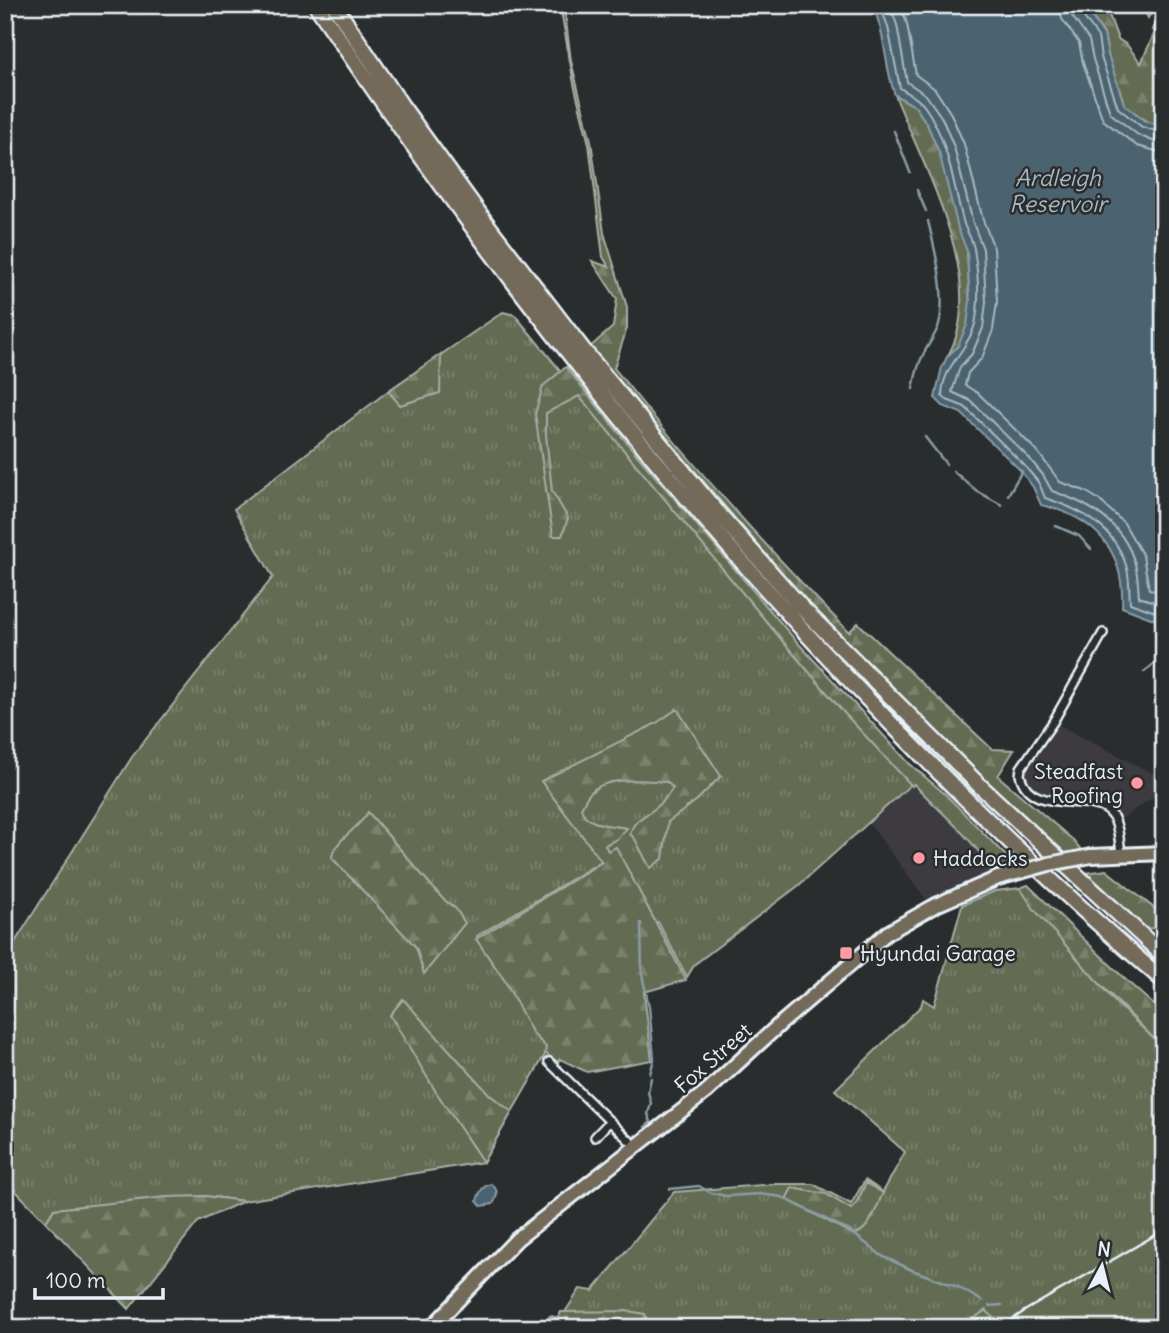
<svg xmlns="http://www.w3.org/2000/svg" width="1169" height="1333" viewBox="0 0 1169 1333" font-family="Delius,sans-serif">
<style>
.built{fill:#3e3b3f}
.grass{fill:url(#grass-tufts);stroke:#a6aea5;stroke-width:2}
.forest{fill:url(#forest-firs);stroke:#a6aea5;stroke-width:2}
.water{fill:#4b636f;stroke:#8a9ca6;stroke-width:2}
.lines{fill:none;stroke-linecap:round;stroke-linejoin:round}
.shore{stroke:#a9b8c1;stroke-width:2}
.stream{stroke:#8a9ca6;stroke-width:2.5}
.street-casing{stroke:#e8f1f8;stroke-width:12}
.primary-casing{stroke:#e8f1f8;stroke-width:18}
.highway-casing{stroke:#e8f1f8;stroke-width:19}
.street{stroke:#2a2d2e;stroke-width:7}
.primary{stroke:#736b5a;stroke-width:12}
.highway{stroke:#736b5a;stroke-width:14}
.rail{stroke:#e8f1f8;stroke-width:2.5}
.primary-bridge-casing{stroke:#e8f1f8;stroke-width:18;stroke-linecap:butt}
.primary-bridge{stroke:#736b5a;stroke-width:12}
.poi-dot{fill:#ff9aa2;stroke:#2a2d2e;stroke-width:2.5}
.labels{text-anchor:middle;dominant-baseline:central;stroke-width:5;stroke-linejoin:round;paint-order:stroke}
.poi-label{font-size:21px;fill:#e8f1f8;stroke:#2a2d2e;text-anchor:start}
.street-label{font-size:21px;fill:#e8f1f8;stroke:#2a2d2e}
.water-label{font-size:23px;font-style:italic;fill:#a9b8c1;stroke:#2a2d2e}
</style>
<defs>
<pattern id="grass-tufts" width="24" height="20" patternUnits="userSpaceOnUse" patternTransform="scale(1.75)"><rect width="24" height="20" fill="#646c52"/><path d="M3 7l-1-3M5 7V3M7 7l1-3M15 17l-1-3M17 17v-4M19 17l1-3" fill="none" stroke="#7a816c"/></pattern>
<pattern id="forest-firs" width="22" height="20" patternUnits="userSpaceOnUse" patternTransform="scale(1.75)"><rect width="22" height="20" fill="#646c52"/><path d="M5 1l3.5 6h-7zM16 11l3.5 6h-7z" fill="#7a816c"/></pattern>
</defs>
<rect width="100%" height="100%" fill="#2a2d2e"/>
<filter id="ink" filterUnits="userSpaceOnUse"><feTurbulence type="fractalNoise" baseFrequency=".0143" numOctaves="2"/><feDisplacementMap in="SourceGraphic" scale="14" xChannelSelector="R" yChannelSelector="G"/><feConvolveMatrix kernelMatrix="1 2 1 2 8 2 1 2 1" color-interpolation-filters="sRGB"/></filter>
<g filter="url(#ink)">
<path class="built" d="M1053,722l103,53 7,15 -47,33 -14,-16 -56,-7 -18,-12 -7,-20z
M916,780l80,90 -70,29 -58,-77z"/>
<path class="grass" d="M503,312l12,3 102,125 299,340 -118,106 -103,78 -8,13 -29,-55 -18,-1 -37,-61 -126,76 69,109v8l-63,109 -239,39 -39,-5 -151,13 -8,13 -41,-42v-222l127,-201 141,-180 -39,-68 154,-118z
M1020,888l95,114 49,46v280h-162l-16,-18 -26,18h-419l9,-12 8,2 3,-6h4l15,-23 13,2 81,-99 102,-8h37l38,20 14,-24 18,12 22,-40 -70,-62 86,-84 2,-7 11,7 28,-101 33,-14z"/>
<path class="forest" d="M560,5h4l7,56 20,80 13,92 23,74v21l-13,40c73,92 153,180 235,264l9,-9 134,126 22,1 -16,26 75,64 10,12 -31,5 -229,-235 -233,-275 23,-20 4,-28 -25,-38 17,6 -6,-10 -14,-113 -15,-60z
M1084,5h18l7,10 9,24 9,6 14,18 14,-31 -2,-2 8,-24 -7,3 -6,9 -2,-4 2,-4 -3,-5h19v121l-14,-3 -25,-17 -17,-51 -4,-21z
M895,95l20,11 12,18 12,28 28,99 3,60 -3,16 -8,18 -12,12c44,-73 -25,-192 -52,-262z
M441,354l-1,39 -40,12 -12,-14z
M566,367l71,88 161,188 112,121 35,30 71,72 -23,8c-13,-29 -56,-65 -79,-90l-2,2 -66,-71 -61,-71 -206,-248 -33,17v22l6,56 16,27 -6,18h-9l-18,-122 8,-28z
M677,709l44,67 -24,24 -29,22 -5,37 -13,9 -15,-29 -5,-5c4,-16 17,-18 28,-28 6,-5 11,-12 15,-18l-6,-6c-22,-1 -60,-7 -77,11 -4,4 -6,10 -9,15 4,18 30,17 46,20l-10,11 -12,6 3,6 8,-4 70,133 -42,12 8,68 -65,12 -27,-13 -2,3 -13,-9 1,-6 -13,-13 -28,-53 -29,-42 126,-77 -61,-81 114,-57z
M368,812l74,86 14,11 9,14 -41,51 -8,-27 -84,-89c0,-16 28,-30 36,-46z
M1106,870l58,46v20l-12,-8 -7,1 -66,-55z
M1028,885l100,97 36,32v35l-69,-70 -61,-70 -14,-21z
M403,999l87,96 22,17 -29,50 -47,-70 -46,-77z
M866,1183l17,10c-7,15 -12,36 -29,42l-68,-36 6,-11 34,6 25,15 5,-5z
M205,1196l39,5 -46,21 -69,87 -83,-87 8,-13 112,-12z
M986,1310l10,11 -11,7h-25z
M628,1311l17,3 5,14h-98l-4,-6 2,-6 8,2 3,-6z"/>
<path class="water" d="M872,5h212l20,30 4,20 16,49 21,17 19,5v497l-42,-16c3,-57 -27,-90 -81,-102l-8,-18 -14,-18 -58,-56 -18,-7 -8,-8 7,-31 5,-10 11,-11 9,-21 3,-23 -3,-51 -9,-23 -19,-76 -12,-28 -12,-18 -20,-11c-11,-29 -9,-62 -23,-90z
M491,1184c8,6 7,11 2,20l-12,2 -4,-5c2,-8 5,-15 14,-17z"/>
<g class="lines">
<path class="shore" d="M880,5l8,22 12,61c9,6 19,10 25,19 24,34 28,78 39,117 3,9 9,16 10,25 4,23 6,52 1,75 -7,27 -33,42 -33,72l5,4 18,7 58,57 16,19 6,15c37,12 68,28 81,67 4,12 3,25 4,38l34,12
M890,5l7,20 10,57 19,13 16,23 12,29 19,76 10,26 3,53 -3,26 -11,26 -12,13 -8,25 19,9 58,57 14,17 9,16c37,13 71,31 83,73 3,11 3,22 4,33l25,8
M901,5l6,19 9,51 19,14 16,25 13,30 19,76 11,28 3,54 -4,28 -11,28 -14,15 -3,12 14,9 58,57 23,31 25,9 13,8 26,24 19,33 6,33 15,4
M1059,5l3,14 17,24 4,20 20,57 34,26 27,7
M1070,5l2,11 17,24 4,19 17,54 28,22 17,7h9
M1079,5l1,7 18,25 3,20 17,51 24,19 22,6"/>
<path class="stream" d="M894,131l16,41
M917,190l9,21
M913,389c2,-12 5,-25 11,-36 5,-10 12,-18 15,-29 8,-29 -4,-74 -11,-103
M925,437l21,27
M953,471l25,21 24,13
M1008,495l14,-24
M1056,526l23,10 12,13
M1144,672l20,-16
M641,923l1,51 7,33 5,52 -4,15
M645,1127l6,-5 -3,-8 3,-11 -3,-11 3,-14
M599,1168l37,-33
M670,1189l29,-3 12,7 15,3 34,-2 22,3 68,34 32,25 30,14 46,17 24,14
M551,1204l15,-11
M989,1306l13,-1"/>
<defs>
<path id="street" d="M1103,633l-50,89 -32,46 -1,7c11,43 73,15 92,40 7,10 7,26 9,38
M549,1062l87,85
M595,1137l15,-16"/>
<path id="primary" d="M1091,856l73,-3
M431,1328l86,-89 189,-147 73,-67 108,-92 49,-28 62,-27"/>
<path id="highway" d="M316,5c241,359 519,694 848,976
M334,5l67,100 88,122 95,124 127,154 91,103 177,177 185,171"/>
</defs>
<use href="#street" class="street-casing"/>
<use href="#primary" class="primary-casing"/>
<use href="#highway" class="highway-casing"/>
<use href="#street" class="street"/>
<use href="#primary" class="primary"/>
<use href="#highway" class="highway"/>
<path class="rail" d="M1000,1328l26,-18 138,-80"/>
<defs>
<path id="primary-bridge" d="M998,878l51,-14 42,-8"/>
</defs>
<use href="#primary-bridge" class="primary-bridge-casing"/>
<use href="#primary-bridge" class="primary-bridge"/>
</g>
</g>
<g class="poi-dot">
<circle cx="1137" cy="783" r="7"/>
<circle cx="919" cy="858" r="7"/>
<rect x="839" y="946" width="14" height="14" rx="3.5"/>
</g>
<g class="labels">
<g class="poi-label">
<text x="1123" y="771" text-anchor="end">Steadfast<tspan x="1123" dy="24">Roofing</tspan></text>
<text x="933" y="858">Haddocks</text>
<text x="860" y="953">Hyundai Garage</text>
</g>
<g class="street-label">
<text transform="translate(713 1058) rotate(-41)">Fox Street</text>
</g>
<g class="water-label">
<text x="1058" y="177">Ardleigh<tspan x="1058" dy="26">Reservoir</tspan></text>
</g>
</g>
<rect width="1169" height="1333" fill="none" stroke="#2a2d2e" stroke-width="28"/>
<rect x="14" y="14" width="1141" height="1305" fill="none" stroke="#e8f1f8" stroke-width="2.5" filter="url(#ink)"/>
<g transform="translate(1102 1266) rotate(7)" stroke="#2a2d2e" stroke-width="5" paint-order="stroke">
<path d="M0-5L12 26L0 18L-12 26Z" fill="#e8f1f8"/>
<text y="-10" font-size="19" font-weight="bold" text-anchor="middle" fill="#e8f1f8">N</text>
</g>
<path d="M35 1288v10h128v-10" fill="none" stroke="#e8f1f8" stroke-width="3.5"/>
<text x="46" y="1288" font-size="21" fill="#e8f1f8" stroke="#2a2d2e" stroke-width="5" paint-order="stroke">100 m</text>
</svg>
